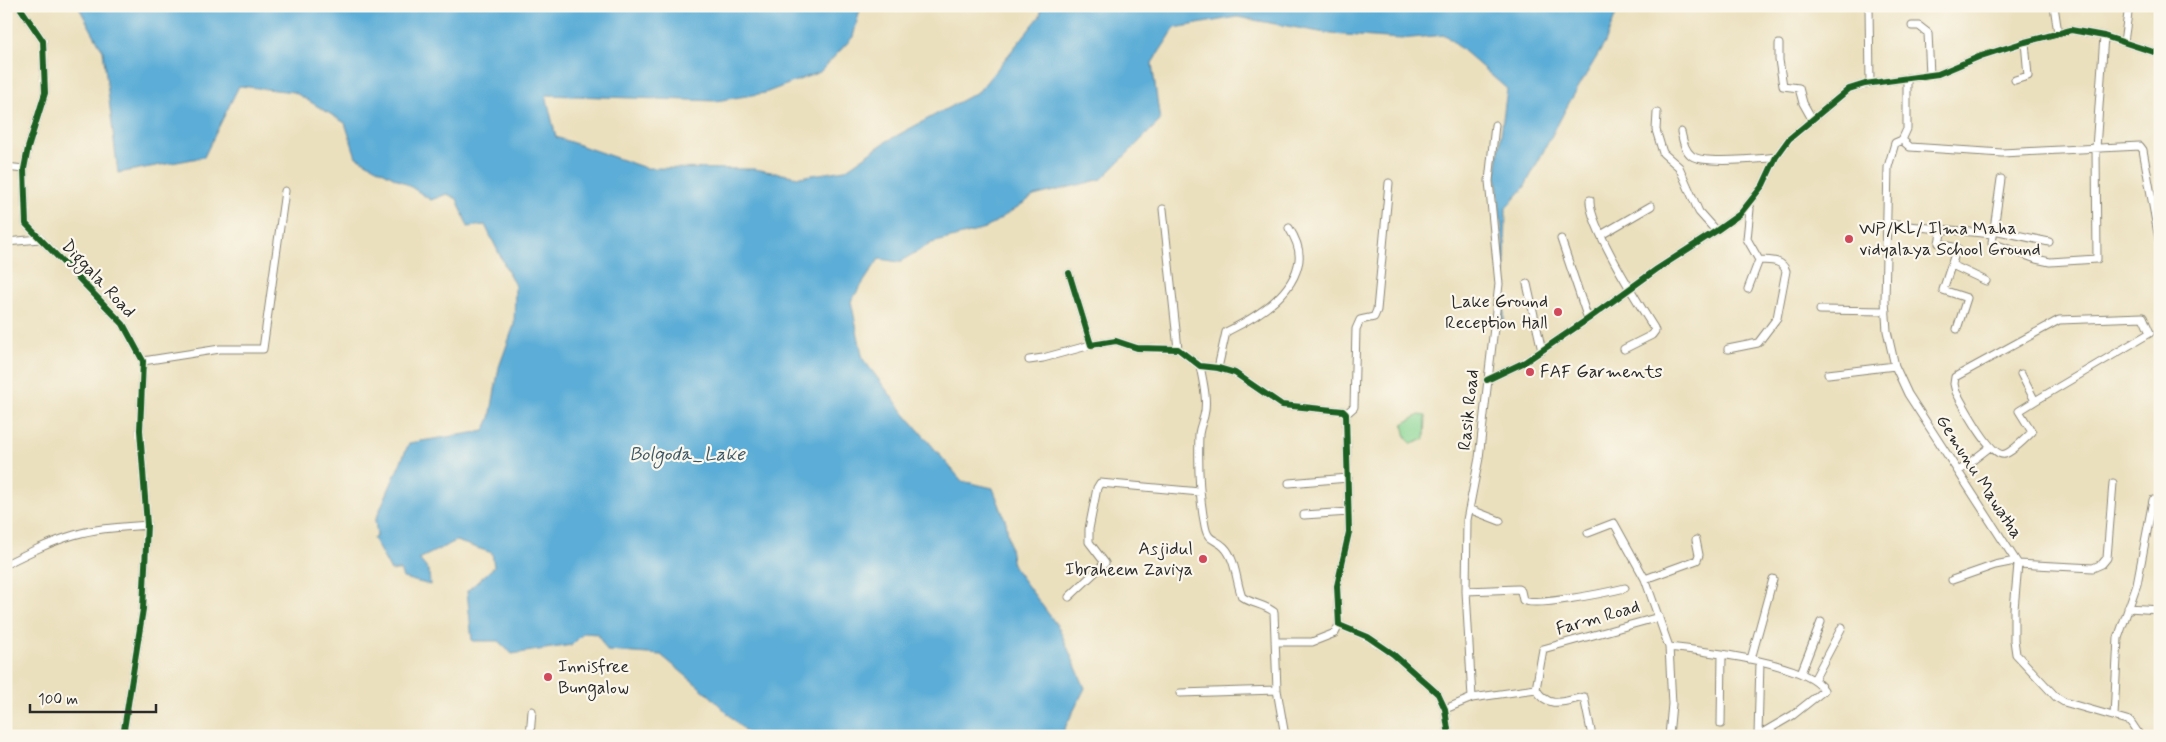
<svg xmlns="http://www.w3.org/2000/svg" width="2166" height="742" viewBox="0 0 2166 742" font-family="Mynerve,sans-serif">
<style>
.green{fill:#86d492;stroke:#58805e}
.water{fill:#5cadd7;stroke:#446c81}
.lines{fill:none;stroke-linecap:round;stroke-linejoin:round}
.street-casing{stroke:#8b8674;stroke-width:9}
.street{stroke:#fff;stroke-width:7}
.cycleway-casing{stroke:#fbf7ec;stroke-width:9}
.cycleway{stroke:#1b5e20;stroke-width:6}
.poi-dot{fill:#d1495b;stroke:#fbf7ec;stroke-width:2}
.labels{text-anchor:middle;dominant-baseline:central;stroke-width:4.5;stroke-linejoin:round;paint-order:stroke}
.poi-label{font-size:18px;fill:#2b2b2b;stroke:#fbf7ec;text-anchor:start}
.street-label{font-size:18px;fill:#2b2b2b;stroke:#fbf7ec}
.water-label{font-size:19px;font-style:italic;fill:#3c5867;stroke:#fbf7ec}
</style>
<rect width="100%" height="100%" fill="#fbf7ec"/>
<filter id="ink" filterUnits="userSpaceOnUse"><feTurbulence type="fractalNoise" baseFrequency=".02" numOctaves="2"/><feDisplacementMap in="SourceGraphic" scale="10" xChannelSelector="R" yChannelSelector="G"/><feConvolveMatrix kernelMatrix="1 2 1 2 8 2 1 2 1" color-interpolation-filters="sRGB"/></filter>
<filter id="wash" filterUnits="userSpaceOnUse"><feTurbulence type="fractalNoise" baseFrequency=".0096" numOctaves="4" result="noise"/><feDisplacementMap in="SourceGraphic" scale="20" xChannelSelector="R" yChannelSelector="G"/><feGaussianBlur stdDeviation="1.12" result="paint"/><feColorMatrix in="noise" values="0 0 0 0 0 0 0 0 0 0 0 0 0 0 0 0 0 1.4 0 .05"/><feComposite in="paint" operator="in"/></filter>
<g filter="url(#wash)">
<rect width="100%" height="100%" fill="#ebe0be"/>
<path class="green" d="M1419,415l7,1 -1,23 -13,5 -6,-6 -3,-14z"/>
<path class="water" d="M78,6h783l-8,31 -33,35 -55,21 -49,8 -170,-6 10,42 90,31 109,1 44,8 46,-7 42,-29 92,-50 61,-75 2,-10h577l-14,37 -36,60 -45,85 -18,20 -2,113 -2,1 1,-79 -7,-71 11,-83 -62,-54 -44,4 -70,-5 -94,-17 -62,11 -23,35 8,58 -58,58 -68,17 -49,33 -53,14 -33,19 -20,-3 -28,42 12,58 42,55 57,67 31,7 13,34 7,44 46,62 26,60 -24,48h-311l-41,-41 -48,-40 -54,-4 -10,-17 -13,-1 -12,12 -60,9 -14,-13h-26l-5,-50 27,-24 -2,-14 -36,-12 -37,18 10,12 1,14 -27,-7 -3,-8 -9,1 -18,-33 4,-2 -2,-15 34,-78 75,-12 6,-13 9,-51 15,-42 1,-39 -30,-61 -17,2 -11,-28 -10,-5 -16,6 -23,-15 -52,-28 -11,-34 -51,-31 -55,-6 -35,71 -86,16 -15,-122z"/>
</g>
<g filter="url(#ink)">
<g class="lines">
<defs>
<path id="street" d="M19,6l24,35 2,52 -17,55 -4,21 2,55 97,100 20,37 -3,69 7,95 -4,84 -20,127
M1869,6l1,77
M2054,6l4,27
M1912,26h7l9,7 2,42
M2124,42l5,-36
M1779,44v16l4,26 16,2 4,15 9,16
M1907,78v51l-5,11 8,7 92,6 138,-7 3,4 17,95
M2015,80l13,-4 -3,-34
M1657,113l-1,17 7,23 16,14 20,45 17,19
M1681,132c2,8 3,18 11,24 11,8 69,3 84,1
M1902,140l-7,3 -7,24 -3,134 2,30 8,35 13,28 110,170 -4,45v31l2,14 40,43 8,5 66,19 10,15
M6,167l18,2
M2001,179l-9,64 44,16 14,3 47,-3 -1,-111 8,-112
M1590,200c-2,24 49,104 64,128l1,3 -3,4 -28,14
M1748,204l2,5 -3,30 12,21 -11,29
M1163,209l15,140
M1887,224l106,10
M1942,229l-3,14 18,5 -14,42 24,8 -10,31
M1994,230l55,12
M1601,235l50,-29
M1561,239l27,80
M6,242l34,-3
M1952,265l34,16
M1069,273l22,72 25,-4 21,7 41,1 22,17 18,2 17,5 47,32 61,6 3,3 3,118 -12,54 2,39 29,12 25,17 45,40 7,15 4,27
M1527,284l15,67
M1820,310l66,1
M1728,349l30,-6 19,-25 9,-47c-4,-12 -16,-10 -27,-11
M1029,360l14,-2 48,-13
M143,361l77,-12h43l22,-158
M1200,366c3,16 8,35 4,50 -2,7 -4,11 -5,18 -1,30 0,63 6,92 3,16 10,12 19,21 12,12 12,35 18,50 10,7 22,7 32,15l3,78 8,46
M1218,368l8,-36c27,-13 65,-35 72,-67 4,-13 -2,-26 -9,-37
M1828,374l67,-8
M2021,374l14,27 -16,10 13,21c-5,5 -20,20 -27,22 -14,5 -42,-50 -49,-62l-2,-8 1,-7 104,-57 84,-3 7,16 -115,68
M1487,380l38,-18 63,-43 69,-50 59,-38 24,-17 23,-29 13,-28 13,-18 60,-50 16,-5 73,-10 43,-18 44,-14 46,-12 33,6 56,18
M1346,414l8,-7 2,-78 4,-9 14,-3 3,-7 12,-127
M1959,471l31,-24
M1289,483l59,-5
M1469,509l31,12
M1304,515l45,-3
M1588,533l26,-10 31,56 24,68 3,57 -3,32
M6,564c22,-11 44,-22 68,-29 23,-7 49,-8 73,-10
M2018,564l75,4 9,-4 5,-6 6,-75
M1645,579l52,-19 2,-5 -3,-15
M1952,580l43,-15 20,-4
M1466,591l52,-2 3,2 2,9c8,8 86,-8 102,-12
M1069,597l36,-34 -16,-21v-13l8,-41 3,-5 100,9
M2128,608l32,2
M1275,642h37l23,-9 4,-8
M1669,647c33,4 138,15 155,43l-2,2 -29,23 -36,21
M1751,659l22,-80
M1801,673l20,-51
M1814,680l28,-53
M1536,689c12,21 29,12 48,8l7,34
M1180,693l97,-3
M1472,698l-6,-107 1,-71 12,-62 20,-174 -10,-103 6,-56
M1445,709l27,-11 64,-9 7,-40 116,-32
M2114,716l4,-78 19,-54 16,-84
M1721,724l1,-70
M1758,735l2,-73
M530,736l2,-25"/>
</defs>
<use href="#street" class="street-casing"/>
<use href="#street" class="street"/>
<defs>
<path id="cycleway" d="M19,6l24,35 2,52 -17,55 -4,21 2,55 97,100 20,37 -3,69 7,95 -4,84 -20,127
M1069,273l22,72 25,-4 21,7 41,1 22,17 18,2 17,5 47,32 61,6 3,3 3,118 -12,54 2,39 29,12 25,17 45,40 7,15 4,27
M1487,380l38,-18 63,-43 69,-50 59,-38 24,-17 23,-29 13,-28 13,-18 60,-50 16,-5 73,-10 43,-18 44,-14 46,-12 33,6 56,18"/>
</defs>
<use href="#cycleway" class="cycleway-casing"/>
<use href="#cycleway" class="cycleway"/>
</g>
</g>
<g class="poi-dot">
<circle cx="1849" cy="239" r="5"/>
<circle cx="1558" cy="312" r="5"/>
<circle cx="1530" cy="372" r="5"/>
<circle cx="1203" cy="559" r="5"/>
<circle cx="548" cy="677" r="5"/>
</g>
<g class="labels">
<g class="poi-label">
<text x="1859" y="229">WP/KL/ Ilma Maha<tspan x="1859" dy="21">vidyalaya School Ground</tspan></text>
<text x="1548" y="302" text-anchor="end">Lake Ground<tspan x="1548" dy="21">Reception Hall</tspan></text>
<text x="1540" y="372">FAF Garments</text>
<text x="1193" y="549" text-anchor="end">Asjidul<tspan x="1193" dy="21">Ibraheem Zaviya</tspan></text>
<text x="558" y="667">Innisfree<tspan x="558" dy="21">Bungalow</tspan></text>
</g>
<g class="street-label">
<text transform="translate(98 279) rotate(47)">Diggala Road</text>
<text transform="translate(1469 410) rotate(-84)">Rasik Road</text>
<text transform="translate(1979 477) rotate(57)">Gemunu Mawatha</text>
<text transform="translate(1598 618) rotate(-16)">Farm Road</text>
</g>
<g class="water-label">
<text x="687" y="454">Bolgoda_Lake</text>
</g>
</g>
<rect width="2166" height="742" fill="none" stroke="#fbf7ec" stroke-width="25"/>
<path d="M30 704v8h126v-8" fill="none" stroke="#2b2b2b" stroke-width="2.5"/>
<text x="38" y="704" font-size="15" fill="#2b2b2b" stroke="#fbf7ec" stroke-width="4" paint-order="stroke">100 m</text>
</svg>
